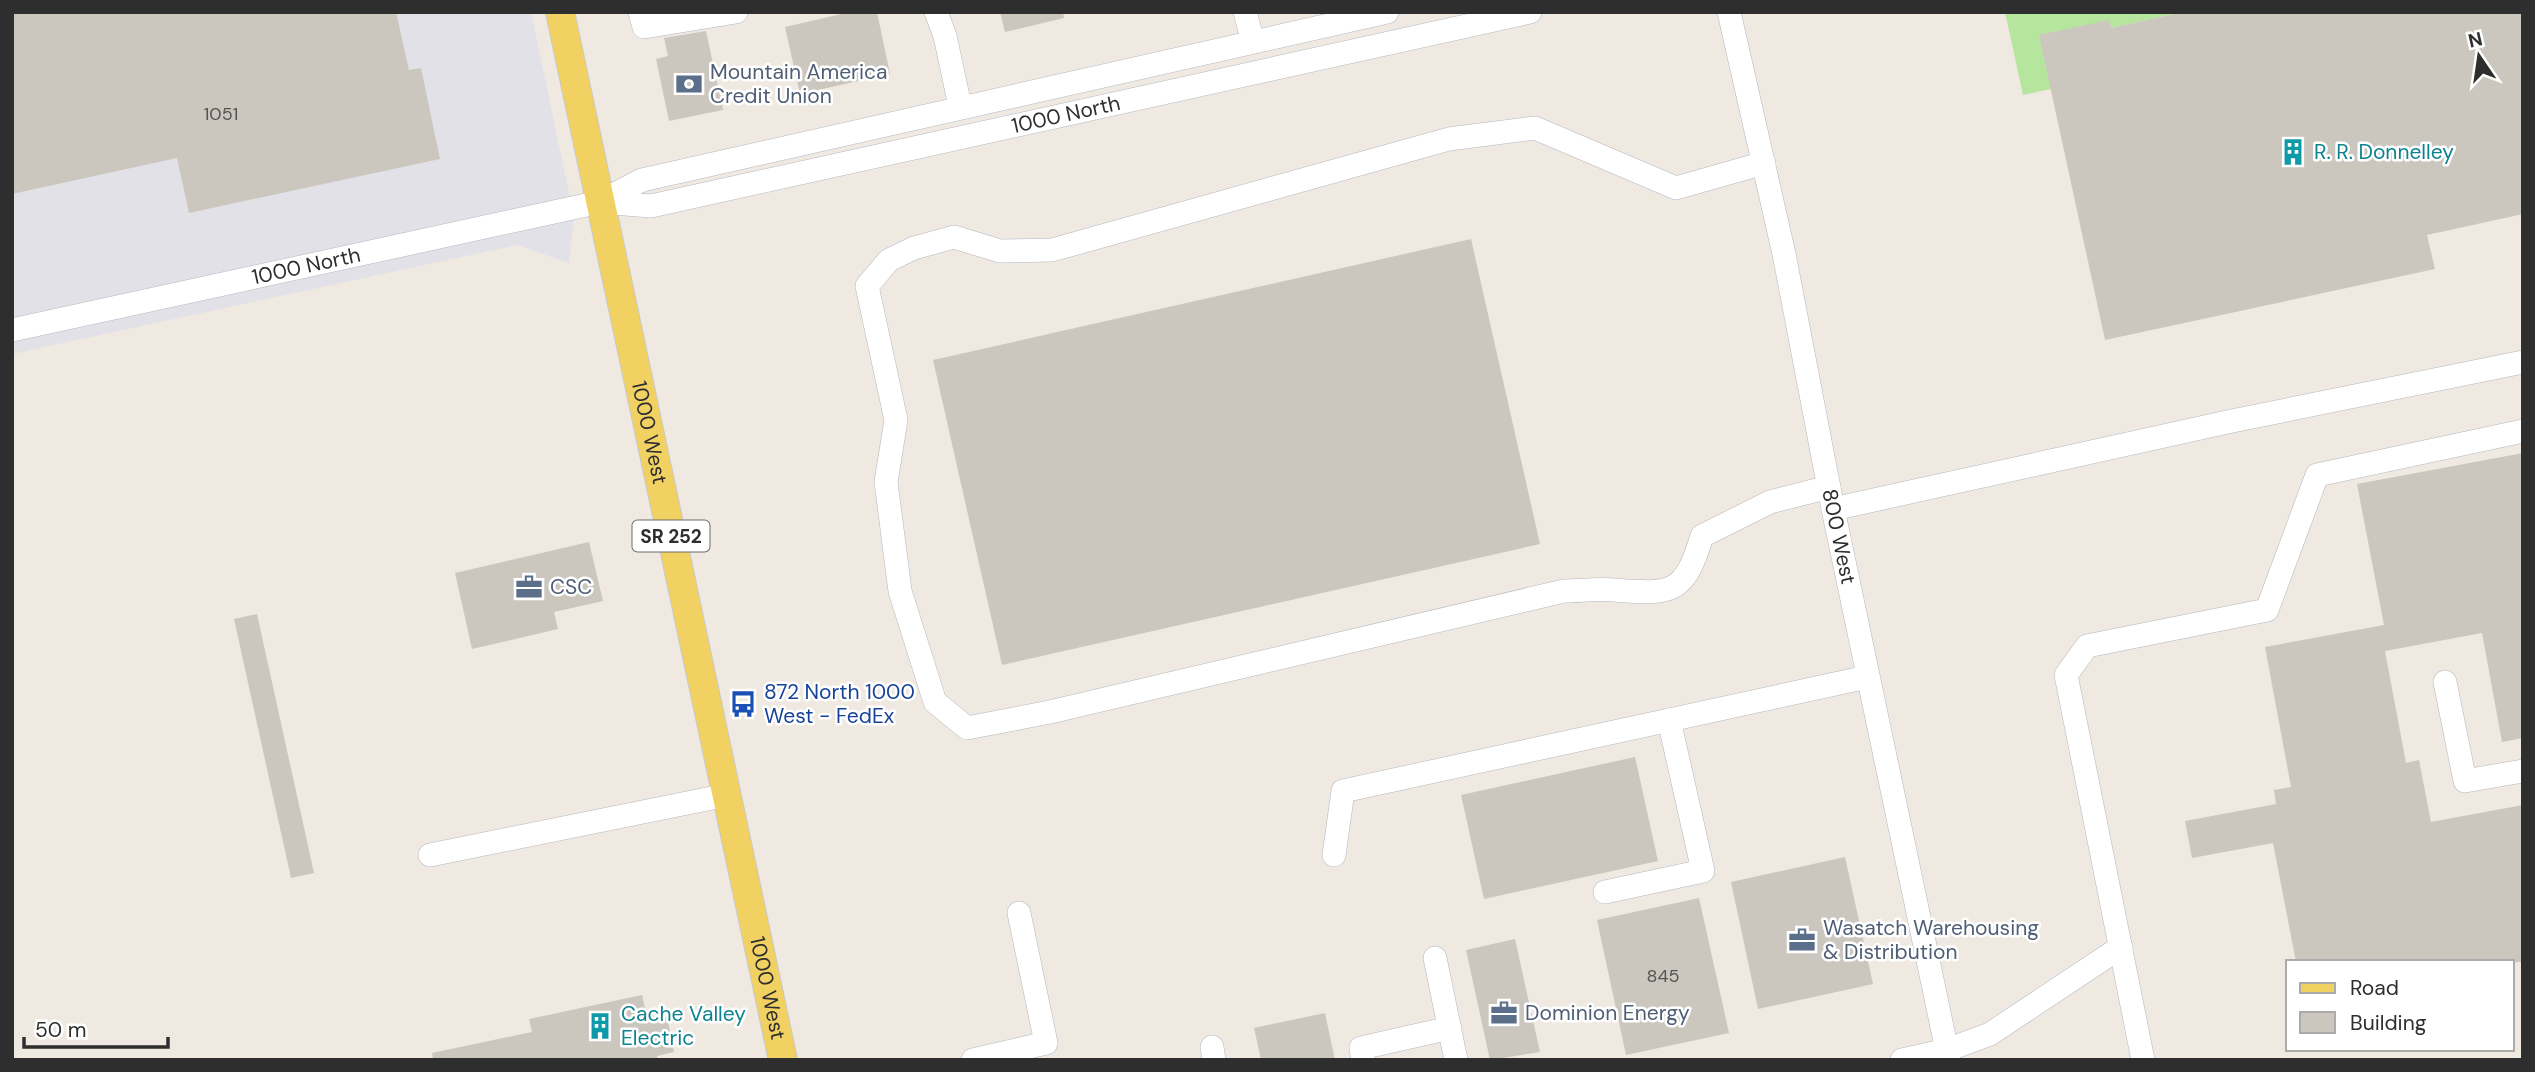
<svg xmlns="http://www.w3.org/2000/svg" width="2535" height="1072" viewBox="0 0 2535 1072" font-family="'DM Sans',sans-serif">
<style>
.industrial{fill:#e3e1e8}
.green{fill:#b6e59e}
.building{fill:#cbc7bf}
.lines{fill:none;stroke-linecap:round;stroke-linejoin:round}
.minor-casing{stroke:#b4b7c1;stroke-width:24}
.major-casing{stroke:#c9c9c9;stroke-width:30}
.minor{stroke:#fff;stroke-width:23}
.major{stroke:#f2d163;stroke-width:28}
.labels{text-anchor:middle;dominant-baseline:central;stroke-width:5;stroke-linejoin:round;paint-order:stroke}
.number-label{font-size:18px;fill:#555452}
.shield{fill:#fff;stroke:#6d6d6d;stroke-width:2}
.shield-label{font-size:19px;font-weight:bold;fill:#2e2e2e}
.service-label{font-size:21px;fill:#4e5e75;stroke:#fff;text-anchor:start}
.street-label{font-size:21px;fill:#2e2e2e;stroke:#fff}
.culture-label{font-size:21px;fill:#0d838f;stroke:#fff;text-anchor:start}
.transit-label{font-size:21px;fill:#164399;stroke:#fff;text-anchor:start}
</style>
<rect width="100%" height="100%" fill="#efe9e1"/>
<path class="industrial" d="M12,12h519l43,205 -5,46 -52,-18 -505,109z"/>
<path class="green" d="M2005,12h178l-72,16 -2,-8 -58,69 -28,6z"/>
<path class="building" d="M12,12h384l13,58 12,-2 19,91 -251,54 -12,-55 -165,36z
M850,12h27l13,62 -90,20 -15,-67z
M1000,12h63l1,6 -59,14z
M2183,12h340v202l-96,21 8,34 -330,71 -66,-305 70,-15 2,8z
M706,31l17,79 -54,11 -13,-62 12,-3 -4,-18z
M1471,239l69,305 -538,121 -69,-305z
M2523,453v285l-21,4 -20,-109 -97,18 21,112 13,-3 12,62 92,-17v157h-227l-23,-119 -81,15 -7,-37 91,-17 -2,-14 17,-3 -26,-140 119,-22 -27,-141z
M589,542l14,59 -49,11 4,17 -86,20 -17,-76z
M257,614l57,259 -23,5 -57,-259z
M1635,757l23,104 -174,38 -23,-104z
M1845,857l28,127 -115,25 -27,-127z
M1699,898l30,135 -103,22 -29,-135z
M1515,939l25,113 -50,8 -24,-110z
M642,995l6,26 19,-4 7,35 -17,4 1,4h-225l-1,-7 100,-21 -3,-13z
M1325,1013l10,47h-74l-7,-32z"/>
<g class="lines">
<defs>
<g id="minor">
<path d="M640,12l4,15 92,-15"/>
<path d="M936,12l9,24 15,70"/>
<path d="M1245,12l8,30"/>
<path id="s1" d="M1729,12l55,242 49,255 116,551"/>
<path d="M1764,163l-88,25 -141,-60 -86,11 -397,111 -52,1 -46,-14 -40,11 -25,12 -22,26 29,134 -10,62 14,109 35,111 32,26 83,-16 514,-121c16,0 34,-3 50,-1 57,4 70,6 88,-54l68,-34 59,-15"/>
<path id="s2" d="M600,202l51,4 879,-194"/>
<path id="s3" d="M12,330l588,-128 42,-22 745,-168"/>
<path d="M1833,509l399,-88 291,-59"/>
<path d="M2445,682l20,99 58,-10"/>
<path d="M430,855l297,-60"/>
<path d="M1334,855l9,-64 524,-114"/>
<path d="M1605,892l98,-21 -34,-151"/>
<path d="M1435,958l21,102"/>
<path d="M1212,1047l2,13"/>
<path d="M973,1060l73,-17 -27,-130"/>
<path d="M1363,1060l-2,-12 89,-20"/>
<path d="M1902,1060l45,-10 43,-16 131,-87"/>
<path d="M2143,1060l-77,-385 21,-29 180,-36 50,-135 206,-44"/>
</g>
<g id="major">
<path id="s4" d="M560,12l223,1048"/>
</g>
</defs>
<use href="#minor" class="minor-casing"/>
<use href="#major" class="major-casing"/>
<use href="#minor" class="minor"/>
<use href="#major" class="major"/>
</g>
<defs>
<symbol id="bank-bare" viewBox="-9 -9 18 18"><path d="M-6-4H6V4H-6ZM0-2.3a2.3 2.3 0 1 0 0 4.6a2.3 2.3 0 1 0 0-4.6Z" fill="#5c6f8a" stroke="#fff" stroke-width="2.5" paint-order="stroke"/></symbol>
<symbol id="building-bare" viewBox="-9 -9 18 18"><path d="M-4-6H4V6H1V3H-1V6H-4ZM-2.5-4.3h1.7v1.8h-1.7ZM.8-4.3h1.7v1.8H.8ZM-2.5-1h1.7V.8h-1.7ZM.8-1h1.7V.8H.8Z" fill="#0f9aa8" stroke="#fff" stroke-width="2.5" paint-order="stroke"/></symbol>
<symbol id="office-bare" viewBox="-9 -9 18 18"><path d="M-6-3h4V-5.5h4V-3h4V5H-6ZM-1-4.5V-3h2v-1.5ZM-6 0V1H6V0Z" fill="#5c6f8a" stroke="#fff" stroke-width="2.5" paint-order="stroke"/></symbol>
<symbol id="bus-bare" viewBox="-9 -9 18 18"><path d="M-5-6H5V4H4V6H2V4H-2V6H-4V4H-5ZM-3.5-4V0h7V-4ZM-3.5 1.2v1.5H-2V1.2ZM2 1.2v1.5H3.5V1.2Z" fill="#1a4fb4" stroke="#fff" stroke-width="2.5" paint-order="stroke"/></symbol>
</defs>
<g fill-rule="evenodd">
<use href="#bank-bare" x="670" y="65" width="38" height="38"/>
<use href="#building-bare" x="2274" y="133" width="38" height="38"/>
<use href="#office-bare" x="510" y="568" width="38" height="38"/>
<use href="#bus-bare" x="724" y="685" width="38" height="38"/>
<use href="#office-bare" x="1783" y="921" width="38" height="38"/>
<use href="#office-bare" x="1485" y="994" width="38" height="38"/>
<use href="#building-bare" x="581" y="1007" width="38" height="38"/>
</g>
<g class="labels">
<g class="number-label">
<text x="221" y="114">1051</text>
<text x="1663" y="976">845</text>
</g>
<rect class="shield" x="632.5" y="520.5" width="77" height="31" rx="5"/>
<g class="shield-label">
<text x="671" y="536">SR 252</text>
</g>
<g class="service-label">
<text x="710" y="72">Mountain America<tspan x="710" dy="24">Credit Union</tspan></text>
<text x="550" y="587">CSC</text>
<text x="1823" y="928">Wasatch Warehousing<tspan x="1823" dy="24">&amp; Distribution</tspan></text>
<text x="1525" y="1013">Dominion Energy</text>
</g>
<g class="street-label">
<text stroke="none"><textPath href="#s2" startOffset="476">1000 North</textPath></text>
<text stroke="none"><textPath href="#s3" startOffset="301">1000 North</textPath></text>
<text stroke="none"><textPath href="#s4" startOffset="430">1000 West</textPath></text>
<text stroke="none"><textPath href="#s1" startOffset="536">800 West</textPath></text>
<text stroke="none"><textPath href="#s4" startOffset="998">1000 West</textPath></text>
</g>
<g class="culture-label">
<text x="2314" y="152">R. R. Donnelley</text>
<text x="621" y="1014">Cache Valley<tspan x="621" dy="24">Electric</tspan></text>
</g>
<g class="transit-label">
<text x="764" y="692">872 North 1000<tspan x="764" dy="24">West - FedEx</tspan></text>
</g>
</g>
<rect width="2535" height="1072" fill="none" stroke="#2e2e2e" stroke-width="28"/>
<rect x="2286" y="960" width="228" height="91" fill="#ffffff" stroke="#ababab" stroke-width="2"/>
<rect x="2300" y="983" width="35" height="10" fill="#f2d163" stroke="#ababab" stroke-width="2"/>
<text x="2350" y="995" font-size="21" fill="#2e2e2e">Road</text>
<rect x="2300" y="1012" width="35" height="21" fill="#cbc7bf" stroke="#ababab" stroke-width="2"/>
<text x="2350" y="1030" font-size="21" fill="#2e2e2e">Building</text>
<g transform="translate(2479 56) rotate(347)" stroke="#ffffff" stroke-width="5" paint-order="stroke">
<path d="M0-5L12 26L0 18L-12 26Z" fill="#2e2e2e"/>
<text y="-10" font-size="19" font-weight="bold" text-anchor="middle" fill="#2e2e2e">N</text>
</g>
<path d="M24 1037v10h144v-10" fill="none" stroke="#2e2e2e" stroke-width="3.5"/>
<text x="35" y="1037" font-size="21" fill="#2e2e2e" stroke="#ffffff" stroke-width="5" paint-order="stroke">50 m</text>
</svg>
